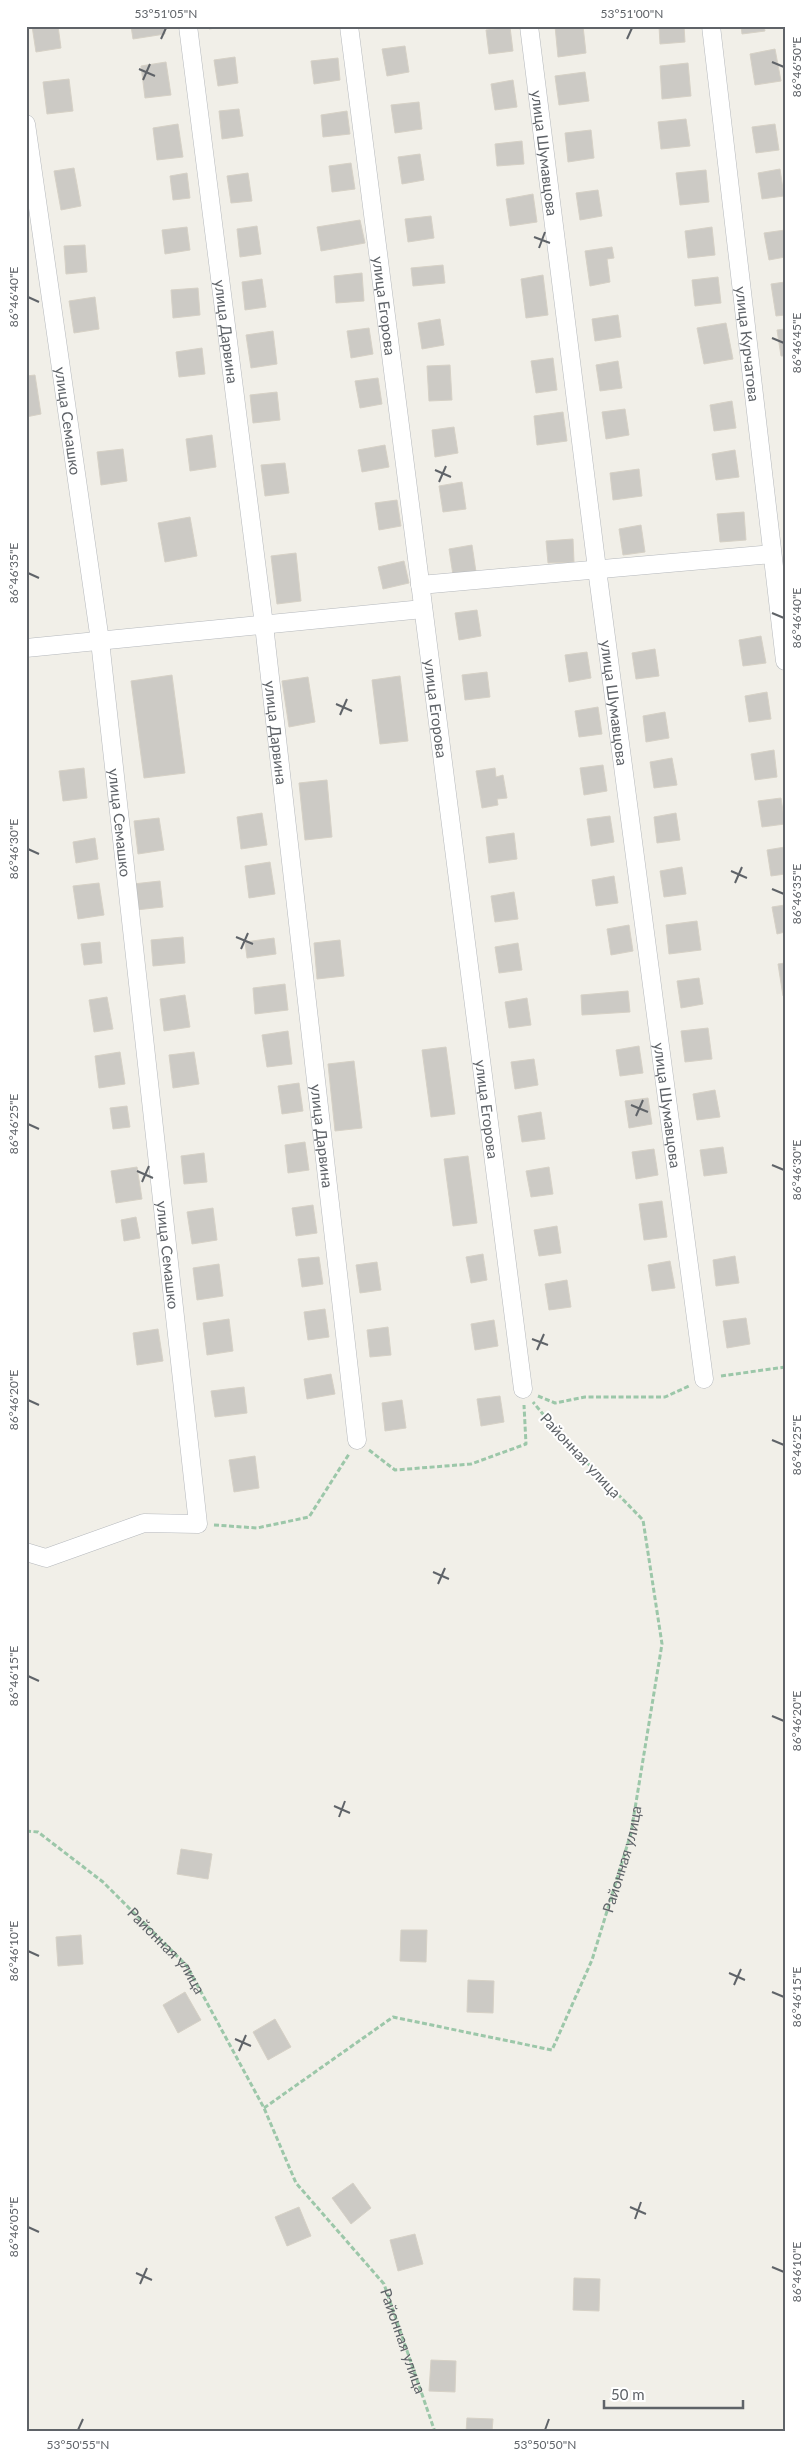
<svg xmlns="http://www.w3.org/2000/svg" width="811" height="2458" viewBox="0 0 811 2458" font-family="Lato,sans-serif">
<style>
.building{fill:#cccac5;stroke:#d6d1c6}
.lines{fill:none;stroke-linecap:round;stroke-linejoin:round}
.minor-casing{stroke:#b5b8bc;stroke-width:19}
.path{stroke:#9cc7a9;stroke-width:3;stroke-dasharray:5 2.5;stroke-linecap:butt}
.minor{stroke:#fff;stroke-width:18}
.ticks{fill:none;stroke:#5f6368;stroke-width:2}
.labels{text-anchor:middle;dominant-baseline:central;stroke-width:4;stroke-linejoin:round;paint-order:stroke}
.street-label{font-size:15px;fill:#5f6368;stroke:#fff}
.neatline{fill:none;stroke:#5f6368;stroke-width:2}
.ticks-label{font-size:12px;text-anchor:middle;fill:#5f6368}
</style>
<rect width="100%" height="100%" fill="#f1efe8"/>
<path class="building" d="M32,26h26l3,22 -25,4z
M131,26h33l1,8 -32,5z
M209,26h20l-20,3z
M555,26h28l3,27 -28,4z
M659,26h25l1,16 -25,2z
M741,26h23l1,5 -23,3z
M510,27l3,24 -24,3 -3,-24z
M405,46l4,26 -22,4 -5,-27z
M775,49l6,32 -26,4 -5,-31z
M235,57l3,26 -20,3 -4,-26z
M338,58l2,22 -26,4 -3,-23z
M166,62l5,33 -26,3 -4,-32z
M688,63l3,33 -29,3 -2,-33z
M585,72l4,29 -30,4 -4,-29z
M69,79l4,32 -26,3 -4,-32z
M513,80l4,27 -22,3 -4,-26z
M419,102l3,27 -27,4 -4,-28z
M239,109l4,27 -21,3 -3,-28z
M347,111l3,23 -27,3 -2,-22z
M686,119l4,27 -29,3 -3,-27z
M178,124l5,33 -26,3 -4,-32z
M775,124l4,26 -23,3 -4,-26z
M591,130l3,28 -26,4 -3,-29z
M522,141l2,23 -27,2 -2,-22z
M420,154l4,26 -22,4 -4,-27z
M351,163l4,26 -23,3 -3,-26z
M74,168l7,38 -20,4 -7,-39z
M780,169l4,27 -22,3 -4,-26z
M706,170l3,32 -29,3 -4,-32z
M187,173l3,25 -17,2 -3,-24z
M248,173l4,28 -21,2 -4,-27z
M598,190l4,26 -22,4 -4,-27z
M533,194l4,28 -27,4 -4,-27z
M431,216l3,22 -26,4 -3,-23z
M360,220l5,23 -44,8 -4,-24z
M257,226l4,28 -21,3 -3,-28z
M187,227l3,23 -25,4 -3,-24z
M712,227l3,28 -27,3 -3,-27z
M785,230v27l-16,3 -5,-27z
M85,245l2,27 -21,2 -2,-28z
M612,247l2,11 -7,1 3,23 -20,4 -5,-35z
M443,265l2,18 -32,3 -2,-18z
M362,273l2,28 -28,2 -2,-27z
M543,275l5,40 -22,3 -5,-39z
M718,277l3,26 -26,3 -3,-26z
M262,279l4,28 -21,3 -3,-28z
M785,282v33l-9,1 -5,-32z
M198,288l2,27 -27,3 -2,-28z
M95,297l4,32 -25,4 -5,-32z
M618,315l3,22 -26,4 -3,-22z
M440,319l4,26 -22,4 -4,-26z
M726,323l7,36 -29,5 -7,-36z
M369,328l4,26 -22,4 -4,-27z
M785,329v27h-4l-4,-26z
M273,331l4,33 -26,4 -5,-33z
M202,348l3,26 -26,3 -3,-25z
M553,358l4,32 -21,3 -5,-32z
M618,361l4,27 -22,3 -4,-26z
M450,365l2,35 -23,1 -2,-35z
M35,375l6,39 -15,3v-41z
M378,378l4,26 -22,4 -5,-27z
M277,392l3,28 -27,3 -3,-28z
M732,401l4,27 -22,3 -4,-26z
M625,409l4,26 -23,4 -4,-27z
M563,412l4,29 -30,4 -3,-29z
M454,427l4,26 -23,4 -3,-27z
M212,435l4,32 -26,4 -4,-32z
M385,445l4,22 -27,5 -4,-22z
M123,449l4,32 -26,4 -4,-33z
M735,450l4,27 -23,3 -4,-26z
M285,463l4,30 -24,3 -4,-31z
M639,469l3,27 -29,4 -3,-27z
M462,482l4,27 -23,3 -4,-26z
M397,500l4,26 -22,4 -4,-27z
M744,512l2,28 -26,2 -3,-28z
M190,517l7,39 -32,6 -7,-39z
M641,525l4,27 -22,3 -4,-26z
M573,539l1,23 -26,1 -2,-22z
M472,545l4,27 -23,3 -4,-26z
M296,553l5,48 -24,3 -6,-48z
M404,561l5,22 -26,6 -5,-22z
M477,610l4,26 -22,4 -4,-27z
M761,636l5,27 -23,3 -4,-26z
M655,649l4,27 -23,3 -4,-26z
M587,652l4,26 -22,4 -4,-27z
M487,672l3,25 -25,3 -3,-25z
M172,675l13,98 -41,5 -13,-97z
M400,676l8,65 -28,3 -8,-64z
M308,677l7,45 -26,5 -7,-46z
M767,692l4,27 -22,3 -4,-26z
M598,707l4,27 -23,3 -4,-26z
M665,712l4,26 -23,4 -3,-26z
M774,750l3,27 -22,3 -4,-26z
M672,758l5,27 -23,3 -4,-26z
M603,765l4,26 -23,4 -4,-27z
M84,768l3,30 -24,3 -4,-30z
M495,768l1,9 7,-2 4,23 -10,1 1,6 -16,3 -6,-37z
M327,780l5,57 -27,3 -6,-57z
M781,798l4,26 -23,3 -4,-26z
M262,813l5,32 -26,4 -4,-32z
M676,813l4,27 -23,3 -3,-26z
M610,816l4,26 -23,4 -4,-27z
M159,818l5,32 -26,4 -4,-33z
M514,833l3,26 -28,4 -3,-26z
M95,838l3,21 -22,4 -3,-21z
M785,847v27l-14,2 -4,-26z
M270,862l5,32 -26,4 -4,-32z
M682,867l4,27 -22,3 -4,-26z
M614,876l4,27 -22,3 -4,-26z
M160,881l3,26 -27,3 -3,-26z
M99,883l5,32 -26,4 -5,-33z
M514,892l4,27 -23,3 -4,-26z
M785,905v27l-8,2 -5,-27z
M697,921l4,29 -32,4 -3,-29z
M629,925l4,26 -22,4 -4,-26z
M183,937l2,26 -32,3 -2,-26z
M274,938l2,16 -29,4 -2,-16z
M340,940l4,36 -27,3 -3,-36z
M100,942l2,21 -18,2 -3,-21z
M518,943l4,27 -23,3 -4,-26z
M785,963v33h-2l-5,-32z
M699,978l4,26 -22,4 -4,-27z
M285,984l3,26 -33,4 -2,-26z
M628,991l2,21 -48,3 -1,-20z
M185,995l5,32 -26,4 -4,-32z
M107,997l6,32 -19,3 -5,-32z
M527,998l4,27 -22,3 -4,-26z
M708,1028l4,31 -27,3 -4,-31z
M288,1031l4,33 -25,3 -5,-32z
M639,1046l4,27 -23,3 -4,-26z
M446,1047l9,67 -24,3 -9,-67z
M120,1052l5,32 -26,4 -4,-32z
M194,1052l5,32 -26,4 -4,-33z
M534,1059l4,26 -23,4 -4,-27z
M354,1061l8,67 -27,3 -7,-67z
M299,1083l4,28 -21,3 -4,-28z
M715,1090l5,27 -23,3 -4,-26z
M648,1098l4,26 -23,4 -4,-27z
M127,1106l3,21 -17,2 -3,-21z
M541,1112l4,27 -23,3 -4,-26z
M305,1142l4,28 -21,3 -3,-28z
M723,1147l4,26 -23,3 -4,-26z
M654,1149l4,26 -22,4 -4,-27z
M204,1153l3,29 -23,2 -3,-28z
M468,1156l9,67 -24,3 -9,-67z
M137,1167l5,32 -26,4 -5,-32z
M549,1167l4,27 -22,3 -5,-26z
M662,1201l5,36 -23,3 -5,-36z
M313,1205l4,28 -21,3 -4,-28z
M213,1208l4,32 -25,4 -5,-32z
M136,1217l4,21 -16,3 -3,-21z
M557,1226l4,27 -22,3 -5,-26z
M483,1254l4,26 -16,3 -5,-26z
M735,1256l4,27 -23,3 -3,-26z
M319,1257l4,27 -21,3 -4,-28z
M670,1261l5,27 -23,3 -4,-26z
M377,1262l4,28 -21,3 -4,-28z
M219,1264l4,32 -26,4 -4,-32z
M567,1280l4,27 -22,3 -4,-26z
M325,1309l4,28 -21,3 -4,-28z
M746,1318l4,26 -23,4 -4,-27z
M229,1319l4,32 -26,4 -4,-32z
M494,1320l4,26 -23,4 -4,-26z
M388,1327l3,28 -21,2 -3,-27z
M158,1329l5,32 -26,4 -4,-32z
M331,1374l4,20 -28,5 -3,-20z
M244,1387l3,26 -32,4 -4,-26z
M500,1396l4,26 -23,4 -4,-27z
M402,1400l4,28 -21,3 -3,-28z
M255,1456l4,32 -25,4 -5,-32z
M181,1849l31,5 -4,25 -31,-5z
M401,1930h26l-1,32 -26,-1z
M81,1935l2,29 -25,2 -2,-29z
M468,1980l26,1 -1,32 -26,-1z
M185,1992l16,28 -23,13 -15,-28z
M275,2019l16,28 -23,13 -15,-28z
M353,2183l18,25 -20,16 -19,-26z
M299,2207l12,29 -24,10 -12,-29z
M415,2234l8,30 -25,7 -8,-31z
M574,2278l26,1 -1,32 -26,-1z
M431,2360l25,1 -1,31 -26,-1z
M467,2418l26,1 -1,13h-26z"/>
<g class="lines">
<defs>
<g id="minor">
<path id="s3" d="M188,26l76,599 93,815"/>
<path id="s4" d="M349,26l174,1363"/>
<path id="s5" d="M529,26l68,543 107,810"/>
<path id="s6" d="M711,26l74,635"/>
<path id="s7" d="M26,124l74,517 98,883 -54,-1 -98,35 -20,-6"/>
<path d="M420,585l352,-31"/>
<path d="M26,648l397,-39"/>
</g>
</defs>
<use href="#minor" class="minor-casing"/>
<g class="path">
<path d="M721,1376l64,-9"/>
<path d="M538,1396l17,7 30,-6h80l24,-11"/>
<path d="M369,1450l26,20 76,-6 55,-20 -2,-39"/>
<path d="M214,1525l43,3 52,-11 40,-63"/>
<path id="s1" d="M26,1831l12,1 65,50 84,84 77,142 32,75 88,101 51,148"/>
<path id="s2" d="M264,2108l129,-91 159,33 40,-90 39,-127 31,-189 -19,-124 -82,-84 -28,-34"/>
</g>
<use href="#minor" class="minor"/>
</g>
<path class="ticks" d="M161,39l5,-11M627,39l5,-11M772,62l12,5M139,69l16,7M143,80l7,-16M534,237l16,6M539,248l6,-16M28,297l11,5M772,338l12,5M435,470l16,7M439,482l7,-16M28,573l11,5M772,613l12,5M336,704l16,7M340,715l7,-16M28,849l11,5M731,871l16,7M735,883l7,-16M772,889l12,5M236,937l17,7M241,949l7,-16M631,1105l17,7M636,1116l7,-16M28,1124l11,5M772,1165l12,5M137,1171l16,7M142,1182l7,-16M532,1339l16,6M537,1350l7,-16M28,1400l11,5M772,1440l12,5M433,1572l16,7M438,1584l7,-16M28,1676l11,5M772,1716l12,5M334,1806l16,7M339,1817l6,-16M28,1951l11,5M729,1973l16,7M734,1985l7,-16M772,1992l12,5M235,2039l16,7M239,2051l7,-16M630,2207l16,7M635,2219l6,-17M28,2227l11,5M772,2267l12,5M136,2273l16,7M140,2284l7,-16M78,2430l5,-11M545,2430l4,-11"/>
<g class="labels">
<g class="street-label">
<text stroke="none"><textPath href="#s5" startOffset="128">улица Шумавцова</textPath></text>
<text stroke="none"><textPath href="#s4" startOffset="282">улица Егорова</textPath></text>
<text stroke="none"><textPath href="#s3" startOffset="308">улица Дарвина</textPath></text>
<text stroke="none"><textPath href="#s6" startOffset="320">улица Курчатова</textPath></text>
<text stroke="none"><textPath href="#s7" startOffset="300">улица Семашко</textPath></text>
<text stroke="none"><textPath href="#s5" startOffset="682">улица Шумавцова</textPath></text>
<text stroke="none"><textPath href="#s4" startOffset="688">улица Егорова</textPath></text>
<text stroke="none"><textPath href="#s3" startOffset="712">улица Дарвина</textPath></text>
<text stroke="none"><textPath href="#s7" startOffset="705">улица Семашко</textPath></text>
<text stroke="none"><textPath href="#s5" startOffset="1088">улица Шумавцова</textPath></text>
<text stroke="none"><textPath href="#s4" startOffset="1092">улица Егорова</textPath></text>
<text stroke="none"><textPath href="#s3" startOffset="1118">улица Дарвина</textPath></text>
<text stroke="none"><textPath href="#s7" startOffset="1140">улица Семашко</textPath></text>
<text transform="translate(581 1455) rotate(47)">Районная улица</text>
<text stroke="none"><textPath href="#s2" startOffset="524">Районная улица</textPath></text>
<text stroke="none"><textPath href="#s1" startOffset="188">Районная улица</textPath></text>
<text stroke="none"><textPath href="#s1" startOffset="650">Районная улица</textPath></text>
</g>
</g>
<rect width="811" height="2458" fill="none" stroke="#ffffff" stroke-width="55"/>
<path d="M604 2400v8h139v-8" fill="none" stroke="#5f6368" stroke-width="2.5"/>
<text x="611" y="2400" font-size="15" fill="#5f6368" stroke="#ffffff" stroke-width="4" paint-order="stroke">50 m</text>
<rect x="28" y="28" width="756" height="2402" class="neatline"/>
<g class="ticks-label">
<text x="166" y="18">53°51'05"N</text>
<text x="632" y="18">53°51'00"N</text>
<text transform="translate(797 67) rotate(-90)" y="4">86°46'50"E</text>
<text transform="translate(14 297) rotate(-90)" y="4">86°46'40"E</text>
<text transform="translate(797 343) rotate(-90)" y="4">86°46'45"E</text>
<text transform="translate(14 573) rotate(-90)" y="4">86°46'35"E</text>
<text transform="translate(797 618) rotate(-90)" y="4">86°46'40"E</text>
<text transform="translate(14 849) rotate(-90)" y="4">86°46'30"E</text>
<text transform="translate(797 894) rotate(-90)" y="4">86°46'35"E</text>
<text transform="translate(14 1124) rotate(-90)" y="4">86°46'25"E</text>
<text transform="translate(797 1170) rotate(-90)" y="4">86°46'30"E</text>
<text transform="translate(14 1400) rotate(-90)" y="4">86°46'20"E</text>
<text transform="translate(797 1445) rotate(-90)" y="4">86°46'25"E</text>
<text transform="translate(14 1676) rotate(-90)" y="4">86°46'15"E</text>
<text transform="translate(797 1721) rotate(-90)" y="4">86°46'20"E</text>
<text transform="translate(14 1951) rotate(-90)" y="4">86°46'10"E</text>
<text transform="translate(797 1997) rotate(-90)" y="4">86°46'15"E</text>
<text transform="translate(14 2227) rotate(-90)" y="4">86°46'05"E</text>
<text transform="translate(797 2272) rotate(-90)" y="4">86°46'10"E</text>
<text x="78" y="2449">53°50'55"N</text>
<text x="545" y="2449">53°50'50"N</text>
</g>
</svg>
